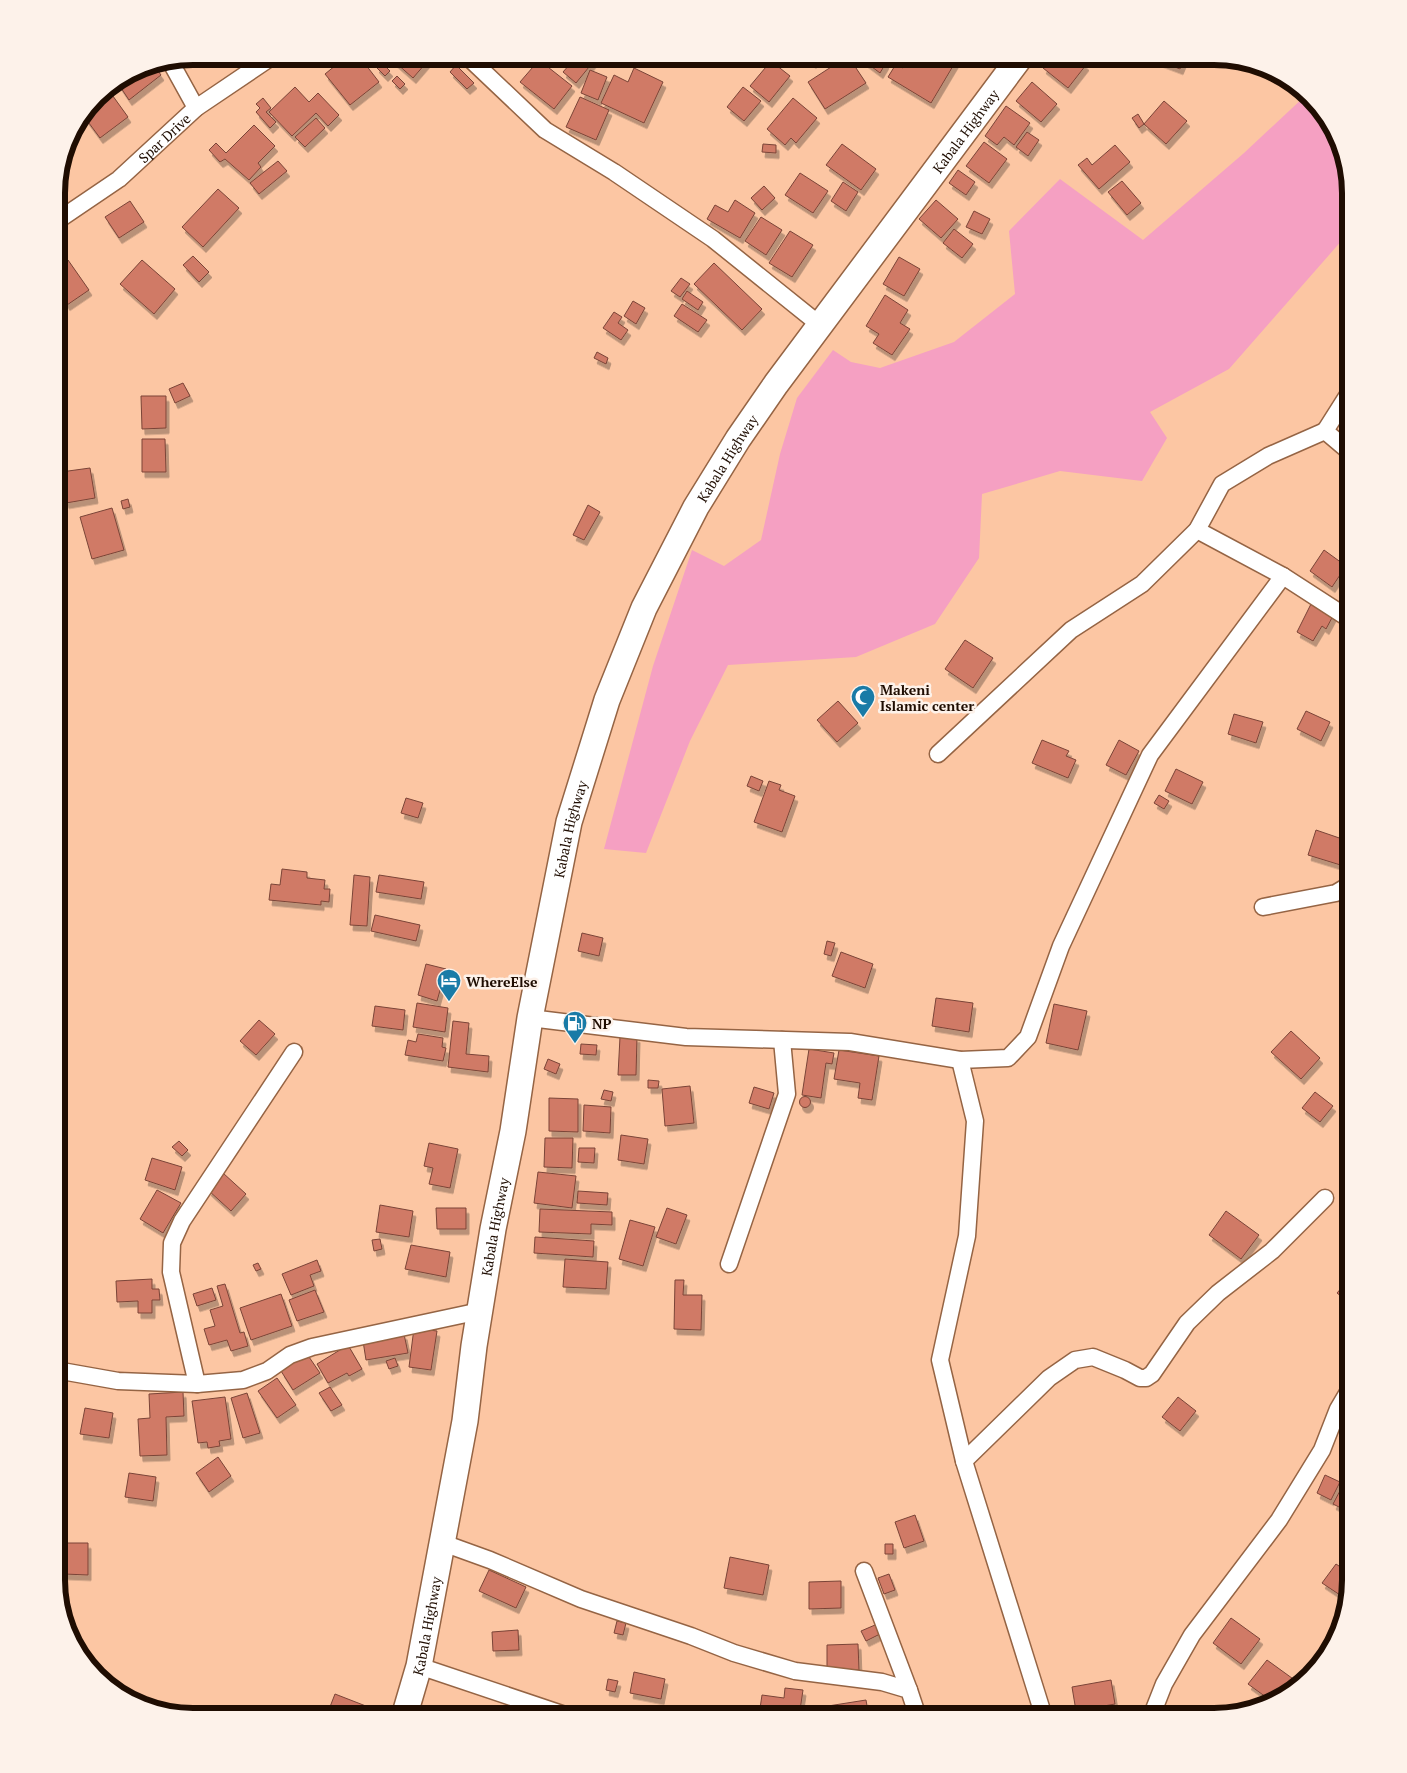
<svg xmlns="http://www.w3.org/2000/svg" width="1407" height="1773" viewBox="0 0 1407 1773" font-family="'PT Serif',serif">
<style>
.green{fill:#f5a0c2}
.building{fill:#d07a66;stroke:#7a4437;filter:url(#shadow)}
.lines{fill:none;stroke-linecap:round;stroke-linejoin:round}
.street-casing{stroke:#956444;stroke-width:19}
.primary-casing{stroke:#956444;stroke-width:28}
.street{stroke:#fff;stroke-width:16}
.primary{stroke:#fff;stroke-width:25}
.labels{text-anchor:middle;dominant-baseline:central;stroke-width:5;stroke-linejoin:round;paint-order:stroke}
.street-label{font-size:14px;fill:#1f0d02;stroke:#fdf2ea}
.poi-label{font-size:14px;font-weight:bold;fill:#1f0d02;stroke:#fdf2ea;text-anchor:start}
.rim{fill:none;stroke:#1f0d02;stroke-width:6}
</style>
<defs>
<filter id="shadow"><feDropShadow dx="3" dy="5.5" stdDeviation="0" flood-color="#0004"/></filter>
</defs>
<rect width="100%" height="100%" fill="#fcc6a3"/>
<path class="green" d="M1305,96l23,21 23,76v37l-122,139 -79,43 17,26 -25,43 -82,-10 -78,23 -3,64 -44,66 -79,33 -128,8 -38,76 -44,112 -42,-4 49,-183 39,-116 32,16 37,-26 19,-86 17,-56 36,-48 18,12 29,6 74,-26 61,-48 -6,-63 51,-52 83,61 101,-87z"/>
<path class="building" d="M347,56h12l20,26 -29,23 -25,-31z
M366,56h10l-4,6z
M388,56h44l-19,22z
M577,56h21l-22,27 -13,-11z
M805,56h13l-5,7z
M848,56l18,27 -41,26 -17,-27z
M861,56h16l9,7 -6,10 -20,-15z
M910,56h38l8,5 -25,42 -43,-26 8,-13 7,4z
M1052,56h23l11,9 -18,23 -25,-20z
M1148,57h37l-5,12z
M539,60l33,26 -18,23 -34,-27z
M771,61l19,15 -21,26 -19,-16z
M381,62l9,9 -5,5 -9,-9z
M153,64l8,11 -32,25 -12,-18 24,-15z
M456,65l18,18 -7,6 -17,-17z
M634,68l29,14 -19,41 -43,-20 13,-28 14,7z
M590,70l17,7 -9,23 -17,-7z
M397,76l8,8 -5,5 -8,-8z
M1032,82l25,22 -16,18 -25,-21z
M295,87l14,15 9,-9 21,22 -11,11 -12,-13 -24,23 -23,-24z
M743,87l18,14 -17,20 -17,-14z
M110,92l18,25 -28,21 -17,-23 8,-10z
M580,97l29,13 -13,30 -30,-13z
M263,98l8,10 -5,4 10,10 -6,6 -14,-16 4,-4 -4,-4z
M793,98l24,20 -21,25 -5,-5 -6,7 -18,-16z
M1164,101l23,20 -21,23 -22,-20z
M1006,106l24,17 -16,22 -10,-8 -7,8 -12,-9z
M1138,114l6,10 -5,4 -7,-10z
M316,118l9,10 -20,19 -10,-10z
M254,125l21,21 -17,17 3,4 -12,13 -24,-21 -5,3 -11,-12 7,-7 10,10z
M1027,132l12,8 -11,16 -12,-9z
M984,142l23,17 -18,24 -23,-17z
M763,144l13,1v8l-14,-1z
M842,144l34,25 -15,21 -35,-25z
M1115,145l15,17 -31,27 -21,-24 9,-7 5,7z
M278,161l9,10 -28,23 -9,-11z
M958,170l17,12 -9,13 -17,-12z
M800,173l28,18 -15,22 -28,-18z
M1122,181l19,22 -14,12 -19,-23z
M843,182l15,10 -12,19 -15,-10z
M764,186l11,12 -13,12 -11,-12z
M218,189l21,19 -36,39 -21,-20z
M735,200l20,13 -15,25 -33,-19 8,-14 13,7z
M936,200l22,19 -17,19 -22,-19z
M130,201l14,21 -25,16 -14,-21z
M974,211l16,8 -8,15 -16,-7z
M761,217l21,13 -16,25 -21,-14z
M954,229l19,15 -11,14 -19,-15z
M790,231l23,14 -21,32 -23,-14z
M193,256l16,16 -10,10 -16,-17z
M899,257l21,12 -16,27 -21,-12z
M68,260l21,30 -22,15 -10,-15v-23z
M142,260l33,29 -21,25 -34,-30z
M714,263l48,46 -20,21 -48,-46z
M681,278l9,6 -10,13 -9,-6z
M687,291l16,11 -5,8 -16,-11z
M885,295l23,15 -8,13 10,6 -18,26 -19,-12 6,-9 -13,-8z
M633,301l12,7 -9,16 -12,-8z
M682,304l25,16 -9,12 -24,-16z
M614,312l8,5 -4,6 10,7 -7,10 -18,-12z
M597,352l11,6 -2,6 -12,-6z
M183,383l7,13 -15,7 -6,-14z
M141,396h25v32l-24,1z
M142,439h23l1,33h-24z
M90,468l5,30 -29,5 -5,-31z
M128,499l2,8 -7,2 -2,-8z
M588,505l12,7 -16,28 -11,-5z
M112,508l12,42 -32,9 -12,-42z
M1324,550l22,16 -14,21 -22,-16z
M1312,602l22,12 -8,15 -4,-3 -9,15 -16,-9z
M965,640l28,18 -20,30 -28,-19z
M838,701l20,22 -21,19 -20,-22z
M1306,711l24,11 -9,19 -24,-12z
M1234,714l29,8 -7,21 -28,-9z
M1042,740l27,11 -3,5 10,4 -8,18 -36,-15z
M1119,740l20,11 -13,24 -20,-10z
M1176,769l27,13 -11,22 -27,-13z
M751,776l12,5 -4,10 -12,-5z
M769,781l12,4 -2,5 16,6 -13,36 -28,-10z
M1159,795l10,6 -5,8 -10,-6z
M406,798l17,5 -5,15 -17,-5z
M1316,830l35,12v15l-4,10 -39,-12z
M282,869l25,3v6l18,2 -1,9h6l-1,13 -8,-1v4l-52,-5 2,-16 9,1z
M354,875l16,2 -3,49 -17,-1z
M379,875l45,7 -3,17 -45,-7z
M375,915l45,10 -4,16 -45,-10z
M582,933l21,5 -4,18 -21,-5z
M827,941l8,2 -4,13 -7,-2z
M841,952l32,12 -8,24 -33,-12z
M426,964l20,5 -9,32 -19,-6z
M936,998l37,5 -4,29 -37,-6z
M417,1003l31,5 -3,24 -32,-5z
M1054,1004l33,7 -9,39 -32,-7z
M375,1006l30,4 -2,20 -31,-4z
M259,1020l16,14 -19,21 -16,-14z
M453,1021l16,2 -3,31 23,2 -1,16 -40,-5z
M1291,1031l29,27 -19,21 -30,-27z
M418,1034l25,4 -1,9 4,1 -3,13 -38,-6 3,-15 8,2z
M620,1037h17l-1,38h-18z
M581,1044l16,1 -1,10 -16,-1z
M809,1049l25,4 -2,11 -6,-1 -5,35 -19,-3z
M839,1050l40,6 -7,44 -14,-2 2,-15 -26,-4z
M548,1059l12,5 -4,10 -12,-5z
M648,1080l11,1 -1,7h-10z
M690,1086l4,37 -29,3 -3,-37z
M754,1087l20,6 -5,16 -20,-6z
M604,1090l9,2 -2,9 -10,-2z
M1315,1092l18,14 -13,16 -18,-14z
M799.5 1102a5.5 5.5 0 1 1 11 0a5.5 5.5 0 1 1-11 0Z
M549,1098l29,1v33l-29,-1z
M584,1105l27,2 -1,26 -27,-2z
M621,1135l27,4 -4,25 -26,-4z
M545,1138h28l-1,30 -28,-1z
M179,1141l9,9 -6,6 -10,-9z
M429,1143l29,6 -8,39 -21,-4 4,-16 -9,-2z
M579,1148h16l-1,15 -16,-1z
M152,1158l30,9 -7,23 -30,-10z
M538,1172l38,4 -4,32 -38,-5z
M223,1173l23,21 -15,17 -23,-21z
M157,1190l24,13 -18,30 -23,-14z
M578,1191l30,2 -1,12 -30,-2z
M380,1205l33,6 -4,26 -33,-5z
M436,1208h30v21h-29z
M667,1208l20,7 -11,29 -20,-7z
M540,1209l72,3v13l-21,-1v10l-52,-2z
M1226,1211l33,24 -18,24 -32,-24z
M630,1220l25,7 -12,39 -24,-7z
M535,1237l59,4 -1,16 -59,-4z
M380,1239l2,10 -8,2 -2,-11z
M411,1245l39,7 -4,25 -41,-8z
M565,1259l43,3 -2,27 -43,-2z
M317,1260l4,11 -11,4 4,11 -23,9 -9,-21z
M258,1263l3,6 -5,2 -3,-6z
M1351,1277v27l-14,-11z
M152,1279v10h7l1,11h-8v13h-14v-12l-21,1 -1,-21z
M675,1280h9l-1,15h19l-1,35 -27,-1z
M225,1284l15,49 4,-1 4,14 -17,5 -4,-11 -18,5 -5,-16 11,-3 -5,-16 13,-4 -6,-20z
M212,1288l4,12 -19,6 -4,-12z
M315,1290l9,22 -27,9 -8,-21z
M281,1294l11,32 -41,14 -11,-32z
M56,1318h4l-4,18z
M414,1328l23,3 -6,39 -22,-3z
M404,1334l4,19 -42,7 -3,-19z
M348,1345l14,24 -13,7 -2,-3 -19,10 -11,-19z
M307,1354l13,19 -27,17 -12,-19z
M395,1358l3,8 -9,3 -3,-8z
M277,1378l19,27 -19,13 -19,-27z
M330,1387l12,18 -11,6 -12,-18z
M183,1392l1,24 -18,1 1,38 -27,1 -2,-37 12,-1 -1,-24z
M247,1393l13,40 -17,5 -12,-40z
M225,1397l6,42 -12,2 1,5 -12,2 -1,-6 -9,1 -6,-42z
M1178,1397l18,14 -16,20 -18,-14z
M85,1408l28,5 -4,25 -29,-4z
M218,1457l13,19 -22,16 -13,-19z
M129,1473l27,4 -3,24 -28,-4z
M1325,1475l15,7 -9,18 -14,-7z
M1343,1485l8,4v14l-4,8 -14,-7z
M915,1515l9,26 -20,7 -9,-26z
M64,1543h24v32l-24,-1z
M885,1544h8v10h-8z
M730,1557l39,8 -6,30 -39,-7z
M1336,1564l15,10 -5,25 -24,-16z
M489,1570l37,17 -10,21 -37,-17z
M889,1574l6,16 -11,4 -6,-16z
M841,1581v27l-32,1v-27z
M1231,1618l29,21 -19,25 -28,-21z
M617,1621l9,2 -3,12 -9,-2z
M875,1625l5,9 -14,7 -5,-10z
M518,1630l1,20 -26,1 -1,-19z
M858,1644l1,26h-32v-25z
M1267,1660l29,21 -11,14 -15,5 -22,-16z
M634,1672l31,7 -4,20 -31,-6z
M608,1679l10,2 -3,11 -9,-2z
M1111,1680l4,24 -39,7 -4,-24z
M785,1688l18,2 -4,27 -40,-2 3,-20 22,3z
M335,1694l36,14 -3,9h-42z
M866,1700l3,17h-40l-1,-11z"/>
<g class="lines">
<defs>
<g id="street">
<path d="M467,56l78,74 69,42 99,67 107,86"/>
<path d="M170,61l26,47"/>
<path id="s1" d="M57,221l62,-42 77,-71 77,-52"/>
<path d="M1351,453l-26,-22 26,-41"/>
<path d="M1197,530l86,46 68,44"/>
<path d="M938,754l133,-124 71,-46 55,-54 25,-46 46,-28 57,-25"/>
<path d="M1263,907l73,-14 15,-9"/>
<path d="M530,1018l156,19 164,5 110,18 48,-2 20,-21 33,-91 89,-191 133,-179"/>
<path d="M960,1060l15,61 -8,115 -27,124 24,101 80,256"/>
<path d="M729,1264l58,-170 -5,-54"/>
<path d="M56,1370l62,11 79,3 46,-4 24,-9 23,-16 22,-8 168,-36"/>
<path d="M197,1384l-26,-112 1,-29 10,-22 112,-169"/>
<path d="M964,1461l85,-83 26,-18 18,-3 32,13 15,8h6l6,-4 35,-51 31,-30 54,-42 53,-53"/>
<path d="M443,1543l47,17 91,39 110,37 43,17 61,18 87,11 27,8 9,27"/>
<path d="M864,1571l45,119"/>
<path d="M419,1666l152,51"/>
<path d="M1151,1717l13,-33 28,-49 87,-115 43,-70 16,-41 13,-22"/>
</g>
<g id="primary">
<path id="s2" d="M404,1717l15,-51 46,-245 9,-75 19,-117 20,-98 17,-113 39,-196 38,-122 37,-92 52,-101 42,-68 38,-55 245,-328"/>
</g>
</defs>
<use href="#street" class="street-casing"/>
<use href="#primary" class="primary-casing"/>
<use href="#street" class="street"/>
<use href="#primary" class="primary"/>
</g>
<defs>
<symbol id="mosque-pin" viewBox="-11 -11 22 30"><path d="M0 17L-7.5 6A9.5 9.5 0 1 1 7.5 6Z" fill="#197ba7" stroke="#fdf2ea"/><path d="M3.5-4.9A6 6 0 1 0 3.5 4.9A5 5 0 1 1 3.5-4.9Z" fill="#fff"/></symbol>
<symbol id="hotel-pin" viewBox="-11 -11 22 30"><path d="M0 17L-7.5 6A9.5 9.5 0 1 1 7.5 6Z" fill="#197ba7" stroke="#fdf2ea"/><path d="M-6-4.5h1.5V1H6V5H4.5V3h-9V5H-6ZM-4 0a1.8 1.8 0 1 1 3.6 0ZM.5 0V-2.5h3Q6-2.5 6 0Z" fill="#fff"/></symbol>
<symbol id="fuel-pin" viewBox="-11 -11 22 30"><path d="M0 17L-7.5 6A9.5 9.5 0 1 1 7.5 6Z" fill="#197ba7" stroke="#fdf2ea"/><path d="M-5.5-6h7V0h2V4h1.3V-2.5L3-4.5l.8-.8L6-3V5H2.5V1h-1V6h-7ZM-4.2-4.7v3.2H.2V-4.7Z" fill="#fff"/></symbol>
</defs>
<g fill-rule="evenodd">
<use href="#mosque-pin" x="849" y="683" width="28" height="38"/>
<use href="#hotel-pin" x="435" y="967" width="28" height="38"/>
<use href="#fuel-pin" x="561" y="1009" width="28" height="38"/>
</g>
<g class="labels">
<g class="street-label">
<text stroke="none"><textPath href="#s2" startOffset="1714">Kabala Highway</textPath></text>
<text stroke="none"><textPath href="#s1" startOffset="136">Spar Drive</textPath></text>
<text stroke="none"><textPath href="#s2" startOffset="1309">Kabala Highway</textPath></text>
<text stroke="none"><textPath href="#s2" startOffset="904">Kabala Highway</textPath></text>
<text stroke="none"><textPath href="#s2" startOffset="499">Kabala Highway</textPath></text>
<text stroke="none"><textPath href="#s2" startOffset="94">Kabala Highway</textPath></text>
</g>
<g class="poi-label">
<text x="880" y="689">Makeni<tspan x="880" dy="16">Islamic center</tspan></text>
<text x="466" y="981">WhereElse</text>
<text x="592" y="1023">NP</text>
</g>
</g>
<path d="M0 0H1407V1773H0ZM193 65H1214A128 128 0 0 1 1342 193V1580A128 128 0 0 1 1214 1708H193A128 128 0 0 1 65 1580V193A128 128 0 0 1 193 65Z" fill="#fdf2ea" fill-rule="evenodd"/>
<path class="rim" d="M193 65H1214A128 128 0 0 1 1342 193V1580A128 128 0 0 1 1214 1708H193A128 128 0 0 1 65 1580V193A128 128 0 0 1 193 65Z"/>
</svg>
